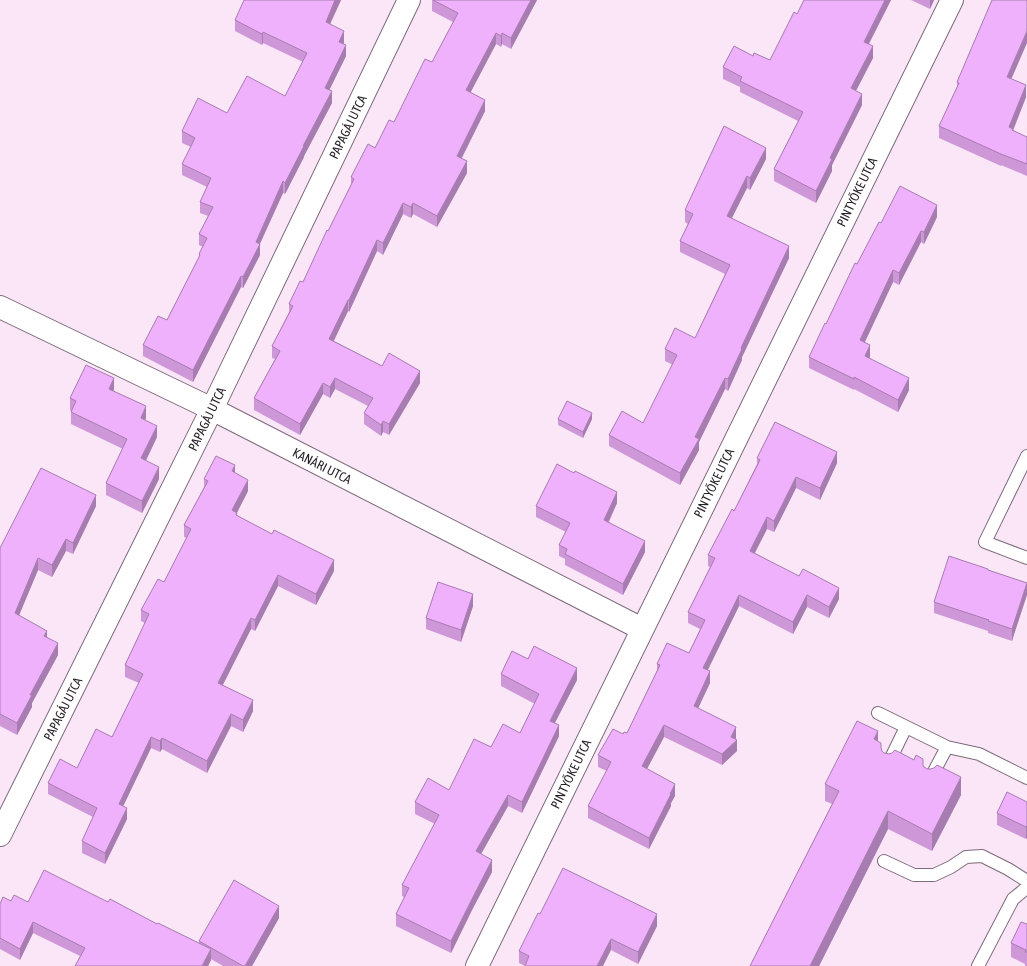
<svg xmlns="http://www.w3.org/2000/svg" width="1027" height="966" viewBox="0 0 1027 966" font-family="'Asap Condensed',sans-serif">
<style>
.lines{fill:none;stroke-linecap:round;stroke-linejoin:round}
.lane-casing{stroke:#7c6b7b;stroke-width:14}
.street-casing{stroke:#7c6b7b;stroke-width:24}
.lane{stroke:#fff;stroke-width:12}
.street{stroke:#fff;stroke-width:22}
.wall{fill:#ce98d8}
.shaded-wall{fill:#a77cb0}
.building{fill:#efb1fb;stroke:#a77cb0}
.labels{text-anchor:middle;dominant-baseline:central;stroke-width:3;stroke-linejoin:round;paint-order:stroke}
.street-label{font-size:13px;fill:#261f25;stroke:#fff}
</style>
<rect width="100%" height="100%" fill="#fae6f7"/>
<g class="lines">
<defs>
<path id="lane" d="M1027,456l-42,86 42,16
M878,713l69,34 32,7 48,24
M888,764l18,-37
M930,779l17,-32
M884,861l30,14h20l17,-8 15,-10 16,-1 26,13 19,12
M978,966l35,-67 11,-9 3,-1"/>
<path id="street" d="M0,307l212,102 430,220
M0,835l212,-426 197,-409
M477,966l475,-966"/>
</defs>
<use href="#lane" class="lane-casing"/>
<use href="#street" class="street-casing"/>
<use href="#lane" class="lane"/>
<use href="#street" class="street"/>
</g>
<path class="wall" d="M341,0l-11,24 14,18v2l2,12 -17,34 3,13 -28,53v1l-19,37 -2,-1 -23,51v11l-17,33 -2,-1 -48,95 -50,-26v-11l24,-25 32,-62v-4l4,-7 -4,-2v-11l9,-18 -8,-3v-11l7,-15 -25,-12v-11l9,-17 -9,-4v-12l45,-18 58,-17 18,-34 -40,-19 -1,2 -27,-14v-11z
M432,0h105l-26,49 -9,-5 -1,3 -5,-3 -26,49 15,18 -23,47 5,15 -30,54 -24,-13 -2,4 -8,-4 -20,41 -6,-4 -28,61 -1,-1 -14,30 48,25 38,17 -31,52 -6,-3 -2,4 -17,-12v-11l4,-7 -33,-17 -5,9 -7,-4 -23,41 -46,-25v-12l21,-39 -3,-1v-12l17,-34v-8l14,-22 48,-97v-8l24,-29 19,-26 38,-60 21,-40 -21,-11z
M804,0h87l-22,44 4,14 -17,33 6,14 -30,60v6l-16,32 -42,-22v-12l24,-48 -58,-29v-5l-17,-8v-12l30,-11 17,4 27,-46z
M911,0h23l-4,9z
M1011,79l15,18 -13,34 14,6v39l-26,-11v1l-62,-28v-12l18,-39v-5z
M766,159l-16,31 -3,-2 -16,30 58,40 -47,99v3l-14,31 -3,-2 -26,53v8l-19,35 -71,-39v-11l34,-12 30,-58 -8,-4v-12l30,-11 30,-64 -45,-22v-11l8,-17 -3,-2v-12z
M937,217l-13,27 -3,-2 -22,43 -6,-3 -28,60 5,15 -1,1 40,32 -11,22 -44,-23v1l-45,-22v-11l48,-93z
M114,390l-1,1 33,27 -1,2 12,17 -11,24 13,18 -17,34 -36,-18v-12l17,-34 -52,-25v-12l1,-1 -2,-1v-12z
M558,419h34l-9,19 -25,-13z
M757,458l80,5 -17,37 -24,-12 -22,44 -7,-3 -12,24 84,46 -10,19 -22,-11 -14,27 -54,-28 -32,64 3,13 -12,25 38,30 -1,1 2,12 -15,14 -58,-28 -17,32 28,27 -4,7v3l-22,43 -61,-31v-12l19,-35 -9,-4v-12l25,-21 4,-1 30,-62v-7l32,-11 11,-24 -12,-6v-11l22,-45 -2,-1v-11l26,-44 23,-47z
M235,473l13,18 -11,22v3l97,55 -18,34 -38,-19 -23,45 -4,-2 -28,56 30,26 -10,21 -12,-6 -24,47 -45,-24 -2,3 -9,-4 -28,58 4,13 -22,45 -23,-11v-12l11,-24 -45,-23v-11l29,-15 35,-31 27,-54 -14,-6v-12l20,-42 -4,-2v-11l23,-28 23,-44 -3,-1v-12l20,-38v-8z
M617,503l-8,19 36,30 -22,43 -58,-30v-6l-6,-3v-11l7,-13 -30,-15v-11z
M96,506l-23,48 -7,-3 -14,26 -14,-7 -19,45 28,22 11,18 -26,48v4l-15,28 -17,-9v-178z
M988,570l39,13 -15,58 -24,-8v-2l-54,-18v-11z
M473,606l-12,36 -35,-13v-11z
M528,659l49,21 -22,43 4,13 -37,77 -14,-7 -27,48 11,18 -20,38 -21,43 -55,-27v-12l8,-17 -2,-1v-11l33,-61 -20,-10v-12l34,-12 42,-43 29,-14 15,-29 -34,-18v-12z
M878,742l3,8 3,3 30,7 9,-1v7l38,29 -29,56 -44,-22 -69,137h-69l82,-162 -7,-3v-17z
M1027,802l-1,37 -29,-14v-12z
M11,901l17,1h80l49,22 42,19v-2l80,-23 -27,48h-29l-12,-7v1l-3,6h-133l5,-10 -47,-23 -13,27 -20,-11v-45z
M540,914l117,12 -19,38 -27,-14 -86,16 -6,-3v-12z
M1027,924v42h-2v-2l-14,-7v-14z"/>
<path class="shaded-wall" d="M335,0h6l-15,33v-11z
M531,0h6l-26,49v-11z
M885,0h6l-27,53v-11z
M930,0h4l-4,9z
M344,31v11l-5,11v-11z
M1027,31v12l-20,46v-12z
M263,32v11l-1,2v-11z
M496,33v11l-30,57v-11z
M502,33v11l-1,3v-11z
M346,45v11l-21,43v-11z
M873,46v12l-22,42v-12z
M1026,85v12l-13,33v10l-4,-13z
M332,91v12l-28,53v1l-19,37v-11l18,-37z
M862,94v11l-30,60v6l-16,32v-12l14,-33z
M485,100v11l-28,56v-11z
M766,148v11l-16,31v-12z
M467,161v12l-30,54v-11z
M747,176v12l-20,40v-12z
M283,181v12l-26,57 3,-6v11l-17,33v-11l13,-35z
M403,203v11l-20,41v-12z
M413,203v11l-2,4v-11z
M937,205v12l-13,27v-12z
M921,231v11l-22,43v-12z
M377,240v11l-28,61v-12z
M789,246v12l-47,99v3l-14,31v-12l13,-31z
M893,270v12l-33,70v-12z
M241,276v11l-48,95v-12z
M348,300v11l-19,39v-11z
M870,345v12l-5,10v-11z
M420,371v12l-31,52v-11z
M114,378v12l-5,11v-12z
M335,378v11l-5,9v-11z
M725,378v11l-26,53v8l-19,35v-12l15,-36z
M909,378v12l-11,22v-12z
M323,383v11l-23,41v-11z
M146,406v12l-5,12v-12z
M592,413v6l-9,19v-6z
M383,421v11l-2,4v-11z
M157,426v11l-16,33v-12z
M837,452v11l-17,37v-12z
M235,465v12l-3,-6z
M159,467v12l-17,34v-12z
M796,477v11l-22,44v-11z
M248,480v11l-16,31v-12z
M617,492v11l-13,28v-11z
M96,495v11l-23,48v-11z
M767,517v12l-17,33v-11z
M66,539v12l-14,26v-12z
M645,541v11l-22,43v-11z
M38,558v12l-23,55v-12z
M334,560v11l-18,34v-11z
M278,575v11l-23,45v-11z
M1027,583v12l-15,46v-12z
M839,588v11l-10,19v-11z
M473,594v12l-12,36v-12z
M739,595v11l-36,74v-12z
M807,595v12l-14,27v-12z
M251,618v11l-33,65v-11z
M47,631v11l-3,-6z
M58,643v12l-26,48v4l-15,28v-12l13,-28z
M577,668v12l-27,52v-11z
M710,671v12l-16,34v-11z
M253,700v11l-10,21v-12z
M231,714v12l-24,47v-12z
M559,725v11l-37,77v-11z
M664,725v12l-22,41v-12z
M736,727v11l-3,5 4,-3v11l-15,14v-11z
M878,731v17l-4,-9z
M151,737v11l-32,67v-11z
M162,738v11l-2,3v-11z
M961,777v18l-29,56v-17z
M675,784v12l-4,7v3l-22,43v-11z
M508,795v11l-32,57v-12z
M127,808v11l-22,45v-11z
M888,811v18l-69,137h-9z
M1027,826v12l-1,1v-12z
M492,860v12l-20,38 -21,43v-12l21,-42z
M279,906v12l-27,48h-7z
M657,914v12l-19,38v-12z
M33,922v11l-13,27v-11z
M611,939v11l-8,16h-6z
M211,949v11l-3,6h-6z"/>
<path class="building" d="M244,0h91l-9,22 18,9 -5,11 7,3 -21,43 7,3 -29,55h1l-19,37 -2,-2 -27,61 4,2 -17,33 -2,-1 -48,94 -50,-25 15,-29 9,4 33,-65 -1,-1 8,-16 -8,-4 14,-27 -13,-5 11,-24 -29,-14 13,-26 -13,-7 16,-33 29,15 20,-37 38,20 22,-43 -44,-21 -1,2 -27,-14z
M433,0h98l-20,38 -9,-5 -1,3 -5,-3 -30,57 19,10 -28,56 10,5 -30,55 -24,-13 -2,4 -8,-4 -20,40 -6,-3 -28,60h-1l-19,39 53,27 7,-13 31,18 -31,53 -6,-3 -2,4 -17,-12 9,-15 -38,-20 -5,9 -7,-4 -23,41 -46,-26 26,-47 -8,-5 21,-40 -4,-2 11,-23 3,1 24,-52 1,1 26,-52 -3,-2 17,-33 7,4 14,-28 5,2 31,-63 7,3 26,-49z
M804,0h81l-21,42 9,4 -22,42 11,6 -32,64 2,1 -16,32 -42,-22 29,-57 -63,-31 2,-4 -19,-10 11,-21 19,10 1,-3 16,7 24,-48 3,2z
M992,0h35v31l-20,46 19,8 -17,42 4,2 -1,1 15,7v27l-26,-10 -62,-28 20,-43 -2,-1z
M724,126l42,22 -16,30 -3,-2 -20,40 62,30 -48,102 1,1 -14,30 -3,-1 -30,59 4,2 -19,34 -71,-38 13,-24 21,12 34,-68 -12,-6 10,-21 20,10 35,-73 -50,-24 13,-27 -8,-4z
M900,186l37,19 -13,27 -3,-1 -22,42 -6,-3 -33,70 10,5 -5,11 44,22 -11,22 -44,-23v2l-45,-22 16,-34 1,1 29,-61 2,1 22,-42 2,1z
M86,365l28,13 -5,11 37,17 -5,12 16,8 -16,32 18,9 -17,34 -36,-18 21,-44 -56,-27 5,-11 -6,-3z
M567,401l25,12 -9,19 -25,-13z
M775,422l62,30 -17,36 -24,-11 -22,44 -7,-4 -17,34 49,25 4,-7 36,19 -10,19 -22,-12 -14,27 -54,-27 -36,73 7,3 -16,35 42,21 -5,10 6,3 -15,14 -58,-29 -22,41 33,18 -5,10h1l-22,44 -61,-32 23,-44 -13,-7 15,-26 10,5 1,-2 3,1 33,-68 -3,-1 10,-21 22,10 16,-33 -17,-8 27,-54 -7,-3 24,-46 2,2 26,-51 -3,-2z
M216,456l19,9 -3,6 16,9 -16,30 5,3 -1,2 36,19 2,-4 60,30 -18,34 -38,-19 -23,45 -4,-2 -33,65 35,17 -10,20 -12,-6 -24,47 -45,-23 -2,3 -9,-4 -32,67 8,4 -22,45 -23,-12 15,-33 -49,-25 12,-24 17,9 19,-39 16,8 31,-63 -18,-9 24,-51 -8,-4 17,-31 6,3 27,-53 -7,-4 24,-44 -4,-2z
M557,464l17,9 1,-2 42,21 -13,28 41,21 -22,43 -58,-30 2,-5 -8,-4 11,-22 -34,-17z
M41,468l55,27 -23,48 -7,-4 -14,26 -14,-7 -23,55 32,18 -3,5 14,7 -28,52h2l-15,28 -17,-9v-166z
M949,556l39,13v1l39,13 -15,46 -24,-8 1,-1 -55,-18z
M438,582l35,12 -12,36 -35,-12z
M534,646l43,22 -27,53 9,4 -37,77 -14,-7 -32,56 16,9 -20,39 -21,42 -55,-27 13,-26 -7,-3 37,-70 -24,-13 13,-24 21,12 25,-51 17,8 12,-23 17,9 19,-39 -38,-20 11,-23 16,8z
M857,721l21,10 -4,8 7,4v5l1,3 2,2 5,1 3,-1 3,-3 19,10 2,-5 7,4v7l4,3h3l4,-1 3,-3 24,12 -29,57 -44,-23 -78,155h-60l89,-175 -14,-7z
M1007,792l20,10v24l-1,1 -29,-14z
M563,868l94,46 -19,38 -27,-13 -14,27h-72l4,-10 -10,-5 19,-38 2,1z
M44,870l64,32 2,-3 47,25 1,-1 53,26 -9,17h-127l10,-18 -52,-26 -13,27 -20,-11v-34l3,-7 8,4 3,-6 14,7z
M234,880l45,26 -34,60h-2l-44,-25z
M1021,922l6,2v28h-2l1,-2 -15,-7z"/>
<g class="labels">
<g class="street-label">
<text transform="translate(348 127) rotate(-64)">PAPAGÁJ UTCA</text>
<text transform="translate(857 192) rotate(-64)">PINTYŐKE UTCA</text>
<text transform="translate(207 419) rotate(-64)">PAPAGÁJ UTCA</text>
<text transform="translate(322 466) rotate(27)">KANÁRI UTCA</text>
<text transform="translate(714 483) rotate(-64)">PINTYŐKE UTCA</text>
<text transform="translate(63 709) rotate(-63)">PAPAGÁJ UTCA</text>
<text transform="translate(571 774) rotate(-64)">PINTYŐKE UTCA</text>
</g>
</g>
</svg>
